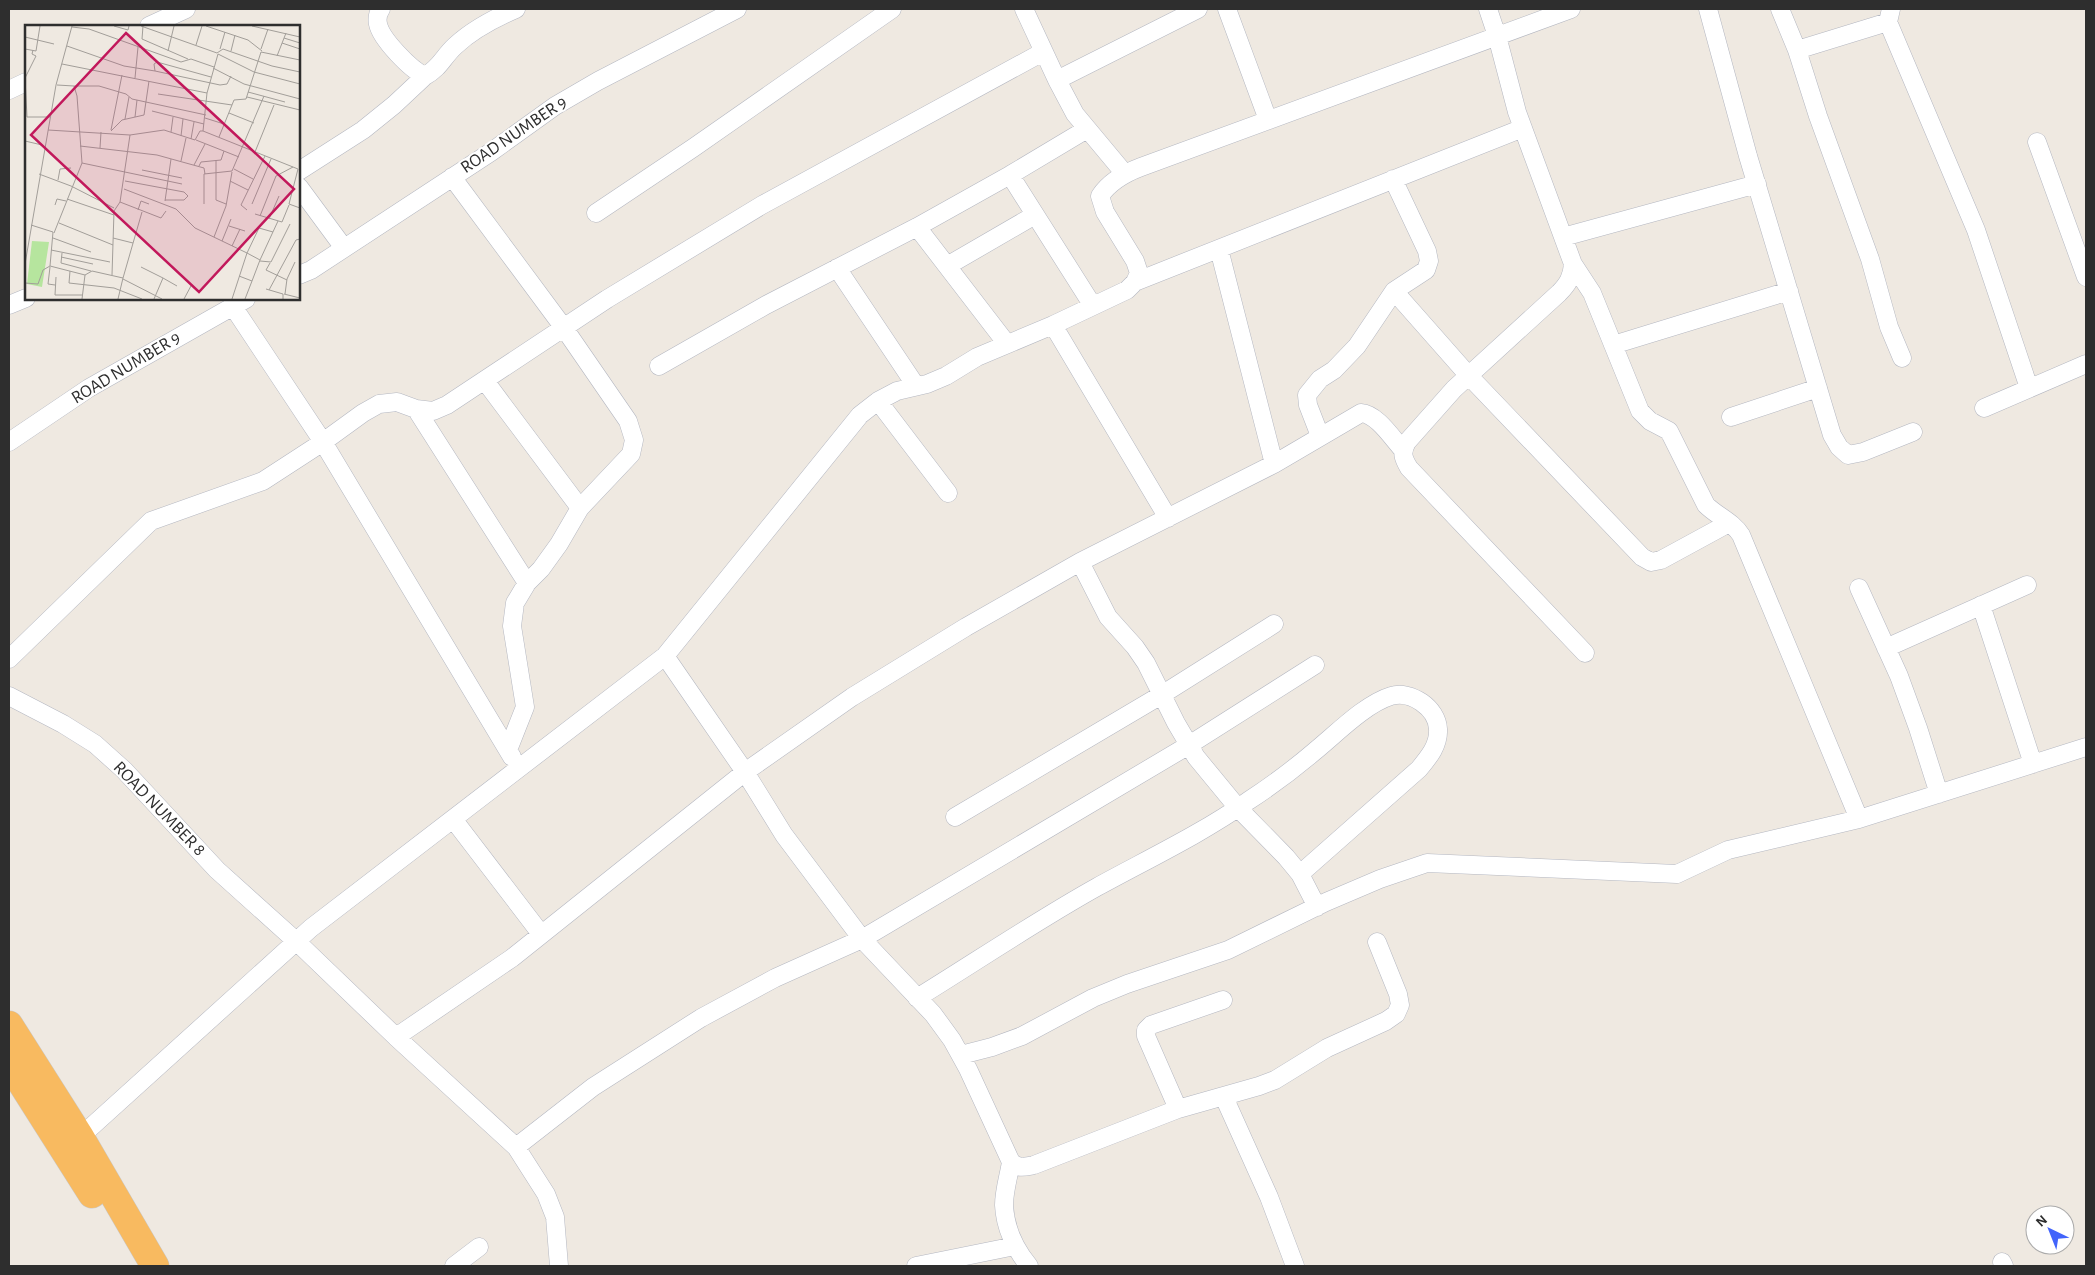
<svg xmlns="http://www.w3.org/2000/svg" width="2095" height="1275" viewBox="0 0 2095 1275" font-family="'Alegreya Sans',sans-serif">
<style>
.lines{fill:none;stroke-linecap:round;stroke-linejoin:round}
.minor-casing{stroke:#b4b7c1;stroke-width:19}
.trunk-casing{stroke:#c9c9c9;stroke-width:29}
.minor{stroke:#fff;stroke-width:18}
.trunk{stroke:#f8ba60;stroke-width:28}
.labels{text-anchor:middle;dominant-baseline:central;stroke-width:4;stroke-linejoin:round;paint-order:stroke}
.street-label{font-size:18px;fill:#2e2e2e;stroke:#fff}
.inset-road{fill:none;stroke:#a29e99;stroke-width:1}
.view{fill:#c2185b;fill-opacity:0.15;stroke:#c2185b;stroke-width:2.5}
.inset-edge{fill:none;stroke:#2e2e2e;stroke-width:2.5}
</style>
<rect width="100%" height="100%" fill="#efe9e1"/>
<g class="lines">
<defs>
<path id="minor" d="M381,9c-3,4 -4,10 -3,15 3,15 33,46 47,52 15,-8 18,-19 30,-30 17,-16 40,-28 61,-37
M1024,9l33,71 18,34 50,60
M1227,9l41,111
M1488,9l9,27 20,76 56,152c-1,13 -5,20 -14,29l-105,96 -47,53c-6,11 -4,16 2,26l176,185
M1708,9l40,147 84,279 7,12 9,8 15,-3 50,-20
M1780,9l17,41 21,66 52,143 19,68 13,31
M1891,9l-3,13 88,208 53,158
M149,26l37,-17
M1797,50l91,-28
M1057,80l141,-71
M9,90l17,-8
M2037,142l49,135
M299,171l64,-41 31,-25 31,-29
M1010,175l83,131
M452,177l112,151 64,93 6,19 -3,14 -51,54 -21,36 -18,25 -14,14 -12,20 -3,23 13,81 -17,43
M299,187l45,61
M596,213l97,-65 199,-139
M917,227l90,117
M1563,237l194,-53
M1219,249l55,215
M1573,264l19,29 48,118 10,10 19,10 37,74c11,11 27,17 35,30l118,284
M947,266l88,-51
M837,268l79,118
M299,275l12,-5 180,-118 64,-46 43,-25 139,-72
M1135,282l388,-154
M1394,291l75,85 173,181 9,5 10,-2 68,-37
M9,305l17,-7
M232,305l91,137 189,315
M1053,325l115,193
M1613,345l176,-54
M659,366l107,-61 151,-78 93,-52 77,-46
M485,381l95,127
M878,401l70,92
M1984,408l102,-44
M416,409l111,174
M1731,417l87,-29
M1320,436l-12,-31 -1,-10 13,-16 14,-9 23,-24 37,-55 32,-21 3,-9 -2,-10 -34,-72
M9,442l80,-54 157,-89
M1080,562l28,55 27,30 11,16 30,60 20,34 42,51 48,49 14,17 17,33
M1859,588l40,88 19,52 21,66
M1981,605l52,159
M1886,648l141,-63
M665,656l80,116 39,63 78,104 71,75 19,26 16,29 43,93c8,7 13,5 23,3l144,-56 81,-23 16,-6 52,-32 59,-27 10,-7 4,-9 -2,-11 -21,-52
M9,659l142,-138 112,-40 60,-39 40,-29 16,-9 18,-2 19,7 17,2 14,-6 160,-106 155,-94 281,-153
M9,696l54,28 32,20 29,26 93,100 79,71 100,96 120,110 30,47 9,23 4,49
M955,817l208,-123 111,-70
M453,819l88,115
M917,998c60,-37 119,-77 180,-111 51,-28 104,-53 151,-86 23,-15 46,-32 67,-50 21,-17 50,-47 76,-55 20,-6 46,12 47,33 1,16 -9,28 -19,40l-119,105
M396,1037l116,-79 233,-186 107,-75 114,-70 114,-65 194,-98 87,-51c16,1 31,25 42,37
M961,1055l31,-8 30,-11 71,-38 34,-14 101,-34 98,-48 54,-23 47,-16 250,11 51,-24 131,-31 227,-72
M1224,1097l45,100 26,69
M1178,1109l-32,-73v-6l5,-5 72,-25
M80,1137l231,-209 354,-272 195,-241 18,-14 19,-10 30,-7 19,-8 31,-19 76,-32 74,-35 8,-8 4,-9 -4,-12 -30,-49 -5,-16c10,-15 25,-23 41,-29l430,-158
M516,1147l77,-60 108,-69 74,-40 87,-39 327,-194 126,-80
M1011,1162c-2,13 -7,29 -7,43 1,22 11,44 25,61
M2002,1262l2,4
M454,1266l25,-19
M916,1266l99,-20"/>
<path id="trunk" d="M9,1025l71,112 75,129
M9,1063l83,131"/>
</defs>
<use href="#minor" class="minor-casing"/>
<use href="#trunk" class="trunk-casing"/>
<use href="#minor" class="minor"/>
<use href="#trunk" class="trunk"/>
</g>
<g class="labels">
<g class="street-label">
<text transform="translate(514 135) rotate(-34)">ROAD NUMBER 9</text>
<text transform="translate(126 368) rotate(-31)">ROAD NUMBER 9</text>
<text transform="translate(159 809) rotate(46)">ROAD NUMBER 8</text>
</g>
</g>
<g transform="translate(25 25)">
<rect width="275" height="275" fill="#efe9e1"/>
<path d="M7,216l17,1 -7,45 -15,-3z" fill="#b6e59e"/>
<path class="inset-road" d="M89,1l14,4 1,-4M116,1l76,27 6,-4 49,17 28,6M118,1l-1,13 46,20M181,1l42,14 14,11M227,1l48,11M47,2l17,2 92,33 10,-3 23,8M0,12l29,7M259,13l16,5M257,18l18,6M171,20l6,-19M42,21l57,20 31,5M0,24l11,2 4,-25M195,24l5,-17M236,24l7,-20M8,25l-1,4 4,2 -11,22 2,39h23M143,26l6,-25M206,26l4,-16M193,29l36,18 46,12M252,31l9,-23M37,39l145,29M188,43l31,16 56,15M186,52l-54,-15 -3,2 1,7 65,14 7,-1 4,-8M110,53l3,-31M49,61h25l27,8 6,5 74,16M223,67l37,10M133,69l74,11M222,72l53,13M127,86l52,13M204,88l25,10M110,92l2,-17M180,93l19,6M100,94l4,-22M23,105l82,5 34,-5 31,10 5,-9h3l95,38 -9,35 11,4M86,105l11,-55M86,106l11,-11 22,-5 5,-34M178,106l4,-38 11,-39M146,107l2,-15M105,110l-10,67 41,16 5,-7M156,111l2,-17M194,112l15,-37 12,-1 15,-47 39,8M166,114l3,-17M171,115l43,17M0,116l17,4M55,121l77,9 47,13 1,6M75,123l1,-16M230,127l19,-47M191,135v40l10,4M156,136l5,-23M57,138l100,21M169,140l11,-21M174,141l2,-4 20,-2 3,-9M209,144l19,10M117,145l40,8M14,149l32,12 43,22M33,155l2,-11 11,-1M100,156l59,11 4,4 -4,4h-19M205,156l18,9M99,164l52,20 19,19 52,25 -15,46M42,174l47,16M140,176l6,-42M179,179v-30l28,-3 32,-75M227,179l19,-45M30,180l2,-6 9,2M113,185l3,-9 8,3M222,185l-6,-5 24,-49M230,189l27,8 7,-17M235,191l16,-40 17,-9M244,194l10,-23M34,198l54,22M6,200l22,7 -3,34 35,9 7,-4 31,7 -5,21M204,201l16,5M29,208l28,-70 -5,-67 -3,-10 -17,-1M189,212l12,-31 6,-34M28,213l38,14M88,213l20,5M197,216l9,-22M207,221l8,-17M26,225l59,12M37,228l-1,10 30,8M36,232l32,7M235,235l18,-39M235,236l11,1 19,-38M245,238l-4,7 21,10M0,239l31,-179 16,-59M25,242l-2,17 7,1M116,242l22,11M45,246l-1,12 45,5 28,11M87,250l2,-64 6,-9M214,251l13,5 -7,18M31,252l-1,18h27M98,253l19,-66M98,254l39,20M227,256l8,-21 -13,-7 12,-25 14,4M0,258l13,1 5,-14 7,-4M241,264l17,5v5M244,265l27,-50 4,-1M259,269l16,4M260,269l2,-15 8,-17M57,274l3,-24M129,274l9,-21 14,8M159,274l8,-15"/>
<path class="view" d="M101,8l168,156 -95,103 -168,-157z"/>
<rect width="275" height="275" class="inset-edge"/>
</g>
<rect width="2095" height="1275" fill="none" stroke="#2e2e2e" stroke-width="20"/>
<g transform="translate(2050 1230) rotate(317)"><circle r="24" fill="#ffffff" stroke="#ababab"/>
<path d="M0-4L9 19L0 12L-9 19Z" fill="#4264fb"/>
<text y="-8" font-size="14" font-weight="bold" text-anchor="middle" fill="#2e2e2e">N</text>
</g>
</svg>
